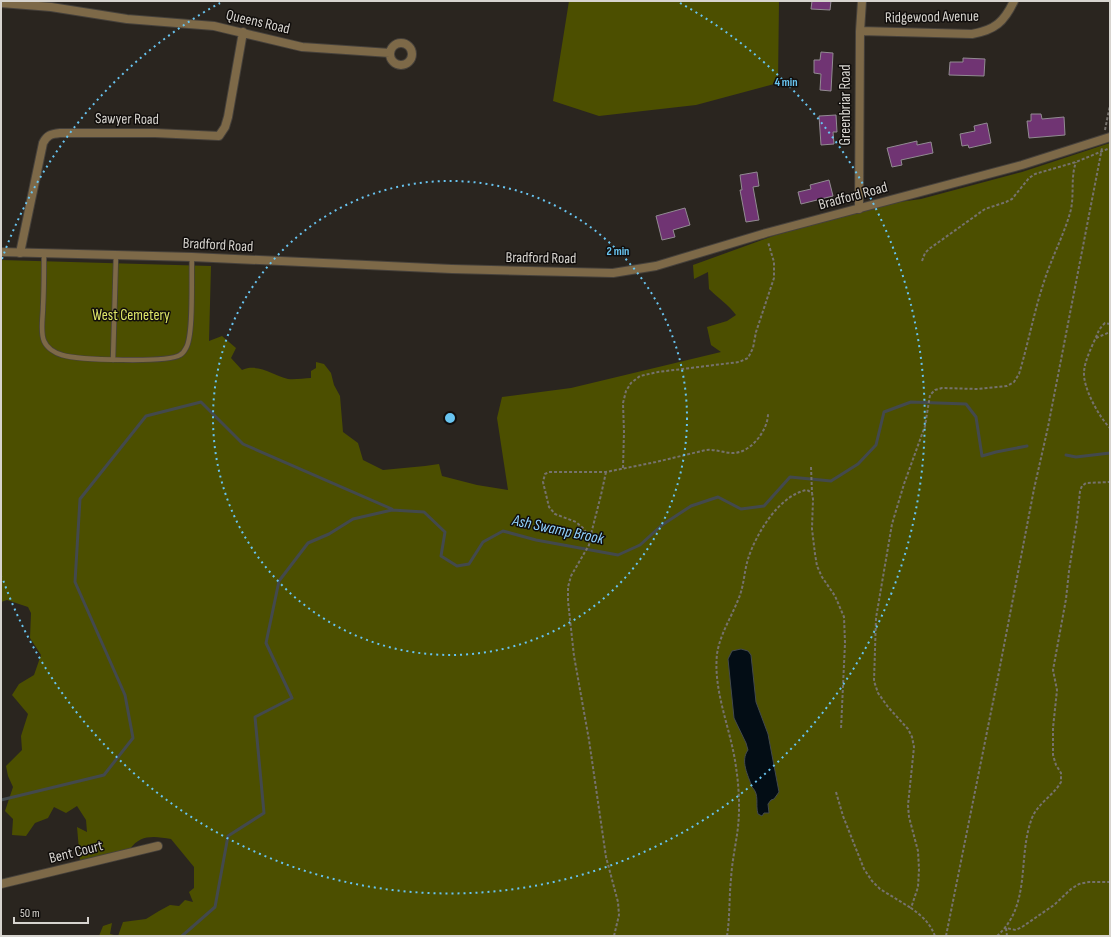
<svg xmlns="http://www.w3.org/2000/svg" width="1111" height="937" viewBox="0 0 1111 937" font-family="'Sofia Sans Condensed',sans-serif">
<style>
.green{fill:#4c4f00}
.water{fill:#030d15;stroke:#43494d}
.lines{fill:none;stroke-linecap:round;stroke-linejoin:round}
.stream{stroke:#43494d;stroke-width:3}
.building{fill:#703473;stroke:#928b92}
.service-casing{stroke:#46413b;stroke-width:6}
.minor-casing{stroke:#46413b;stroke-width:10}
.tertiary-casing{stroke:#46413b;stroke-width:10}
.path{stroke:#76726d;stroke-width:2;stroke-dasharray:3 2;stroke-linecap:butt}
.service{stroke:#7d6948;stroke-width:4.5}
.minor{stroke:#7d6948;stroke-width:8}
.tertiary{stroke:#7d6948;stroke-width:8}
.ring{fill:none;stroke:#68c4f0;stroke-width:2;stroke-dasharray:2 4}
.labels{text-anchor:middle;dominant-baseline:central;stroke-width:3;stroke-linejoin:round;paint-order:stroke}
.street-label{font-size:15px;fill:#d7d4cf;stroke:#110e0c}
.park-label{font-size:15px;fill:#dfe768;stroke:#110e0c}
.water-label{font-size:16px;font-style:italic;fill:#90d1fd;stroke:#110e0c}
.centre{fill:#68c4f0;stroke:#110e0c;stroke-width:2}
.ring-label{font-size:12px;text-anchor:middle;font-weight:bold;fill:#68c4f0;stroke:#110e0c;stroke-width:3;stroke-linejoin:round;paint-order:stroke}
</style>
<rect width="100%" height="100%" fill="#2a251f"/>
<path class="green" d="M569,1h210l-1,82 -82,22 -97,11 -46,-15z
M1110,143v793h-1011l4,-10 9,-3 -2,11 8,2 5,-14 23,-3 13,-8 11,-6 9,1 6,-6 8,2 -4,-10 5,-4v-21l-23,-28c-16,-3 -31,-5 -41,10l-50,12 -3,-34 10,5 -1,-12 -9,-14 -11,7 -12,-6 -6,11 -13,5 -9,13 -14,-1 1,-16 -8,-8 8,-24 -5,-11 -2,-10 16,-16 -1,-14 7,-22 -16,-19 7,-11 15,-9 7,-20 -11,-17 1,-25 -3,-6 -21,-7 -6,2v-342l210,6 -2,75 13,-5 14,12 -5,10 11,12c16,-7 31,5 46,9 7,1 16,-1 23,-1v-7l5,-3v-6l8,2 7,9 3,12 6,11 3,36 15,11 5,17 20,10 42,-4 14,-2 3,12 35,9 31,5 -11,-72 5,-21 69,-9 150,-36 -10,-7 -4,-18 20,-6 9,-6c-7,-10 -18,-17 -27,-26l-1,-17 -14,7 -1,-14 83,-30 116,-32 29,-4 101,-27z"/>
<path class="water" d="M741,649l7,2 3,4 5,47 12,32 11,58 -5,7 -3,1 -3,4 1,9h-5l-2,3 -4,-2c-3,-10 2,-19 -6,-27 -4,-12 -12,-26 -4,-37l-2,-7 -12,-25 -6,-59 4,-8z"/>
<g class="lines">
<path class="stream" d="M1066,455l10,2 34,-4
M1,800l103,-25 29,-37 -8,-43 -50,-113 5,-83 66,-83 55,-14 42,42 149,65
M182,936l33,-29 13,-71 36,-23 -9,-96 37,-19 -26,-55 13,-62 29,-38 21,-9 24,-15 39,-9 32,2 21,20 -4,24 16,10 12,-2 14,-22 20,-11 33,9 82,15 22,-10 22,-20 29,-19 27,-9 23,12 23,-3 26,-29 41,4 27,-17 18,-19 8,-33 27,-10 55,2 10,13 6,39 14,-4 31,-6"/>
</g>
<path class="building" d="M812,1h19l-1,9 -19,-1z
M821,52l12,1 -2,38 -11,-1 1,-16 -7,-1v-13h6z
M963,58l22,1 -1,17 -35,-1 1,-13h13z
M1031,114h10l1,5 22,-2 1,18 -36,3 -2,-17h4z
M836,115l1,17h-4l1,12 -13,1 -2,-29z
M987,123l4,20 -22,5 -1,-3 -6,1 -2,-12 15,-3 -1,-5z
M917,141v4l14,-3 2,11 -32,7 1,5 -10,2 -5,-19z
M757,172l2,14 -6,1 6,33 -13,2 -6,-32h2l-2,-15z
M829,180l4,16 -32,8 -3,-12 13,-3 -1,-4z
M685,208l5,17 -17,5 2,7 -13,3 -6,-24z"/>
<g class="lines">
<defs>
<path id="service" d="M44,253c0,18 0,36 -1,54 0,10 -3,25 1,34 3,7 11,12 18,14 16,5 106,8 118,0 2,-1 5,-5 6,-7 8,-13 5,-73 6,-91
M113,360l3,-105"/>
<path id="minor" d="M1,3l50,4 76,12 87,7 88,21 88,6
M860,31l112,3c23,-4 32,-12 42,-33
M390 54a11 11 0 1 1 22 0a11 11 0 1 1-22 0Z
M859,209l1,-178 2,-30
M20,253l23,-110c4,-8 8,-9 17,-10h95l64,3 6,-9 3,-10 15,-85
M1,884l157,-38"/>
<path id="tertiary" d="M1,252l191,5 260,12 161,4 43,-7 110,-33 256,-68 88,-28"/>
</defs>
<use href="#service" class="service-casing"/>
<use href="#minor" class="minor-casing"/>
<use href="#tertiary" class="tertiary-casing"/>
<path class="path" d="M1105,130l5,-25
M922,261l3,-8 4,-4 56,-40 21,-7 6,-3 17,-21 6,-4 41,-12 34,-14
M1110,324l-5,-1 -3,3 -3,4c-5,13 -14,28 -15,42 -1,16 15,45 26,56
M1096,338l14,-6
M811,467l1,26
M623,468l1,-36 -1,-29 3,-12 5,-8 9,-7 18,-4 81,-10 9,-4 5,-10 3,-16 18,-54v-16l-6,-20
M590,538l11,-43 5,-23
M836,792l7,24 21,53 8,12 8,8 31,19
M614,936l5,-21 -1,-13 -12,-45 -17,-117 -15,-84 -6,-55v-14l3,-11 18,-31 1,-7 -7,-10 -7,-6 -21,-8 -6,-7 -6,-25 2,-8 4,-2h57l50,-10 50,-12c9,-1 18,3 27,3 18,0 35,-23 35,-39
M727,936c3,-19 2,-38 4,-57 1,-18 5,-35 7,-52 2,-19 1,-40 -2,-60 -5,-38 -23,-75 -19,-113 3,-20 14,-36 21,-54 6,-13 6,-28 10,-41 8,-25 31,-64 59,-69l5,3 1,6 -1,30 3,25 2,12 5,11 13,19 9,21 1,26 -4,86
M935,936c-5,-13 -13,-20 -24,-28l7,-21 1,-18 -1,-18 -9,-34 -1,-12 6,-58 -2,-10 -4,-8 -20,-22 -10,-14 -4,-12 2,-63 16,-94 12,-40 21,-58 5,-31 5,-5 7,-2 36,1 29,-3 7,-4 5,-8c10,-33 16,-68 28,-101 7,-20 17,-39 23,-60 5,-17 0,-34 6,-51
M946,936l51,-254 37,-193 14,-62 54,-279
M997,936c35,-31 20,-79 35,-118 6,-15 21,-22 29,-36v-9l-5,-8 -3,-10v-27l4,-38 -4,-20 13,-71 3,-28 8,-51 3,-29 2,-5 4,-3 24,-1
M1007,936l-1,-8 10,2 6,-3 32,-22 17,-16 8,-5 10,-2h21"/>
<use href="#service" class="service"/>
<use href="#minor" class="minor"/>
<use href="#tertiary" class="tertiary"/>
</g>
<g class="ring">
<circle cx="450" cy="418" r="237"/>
<path d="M2 259A475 475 0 0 1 220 3M680 3A475 475 0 1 1 2 577"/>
</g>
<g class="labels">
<g class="street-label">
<text transform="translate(932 17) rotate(-1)">Ridgewood Avenue</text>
<text transform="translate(258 22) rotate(13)">Queens Road</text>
<text transform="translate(845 105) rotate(-90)">Greenbriar Road</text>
<text transform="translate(127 119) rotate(1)">Sawyer Road</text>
<text transform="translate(853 196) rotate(-15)">Bradford Road</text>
<text transform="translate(218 245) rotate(3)">Bradford Road</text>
<text transform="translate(541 258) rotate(1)">Bradford Road</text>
<text transform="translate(76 852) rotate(-14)">Bent Court</text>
</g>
<g class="park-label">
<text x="131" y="315">West Cemetery</text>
</g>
<g class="water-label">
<text transform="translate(558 530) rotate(12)">Ash Swamp Brook</text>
</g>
</g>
<circle cx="450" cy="418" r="6" class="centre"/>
<g class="ring-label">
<text x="786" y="86">4 min</text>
<text x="618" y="255">2 min</text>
</g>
<rect width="1111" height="937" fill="none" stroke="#d7d4cf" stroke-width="4"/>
<path d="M14 917v6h74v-6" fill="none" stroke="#d7d4cf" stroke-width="2"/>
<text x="20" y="917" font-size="12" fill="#d7d4cf" stroke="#110e0c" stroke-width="3" paint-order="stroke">50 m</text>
</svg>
